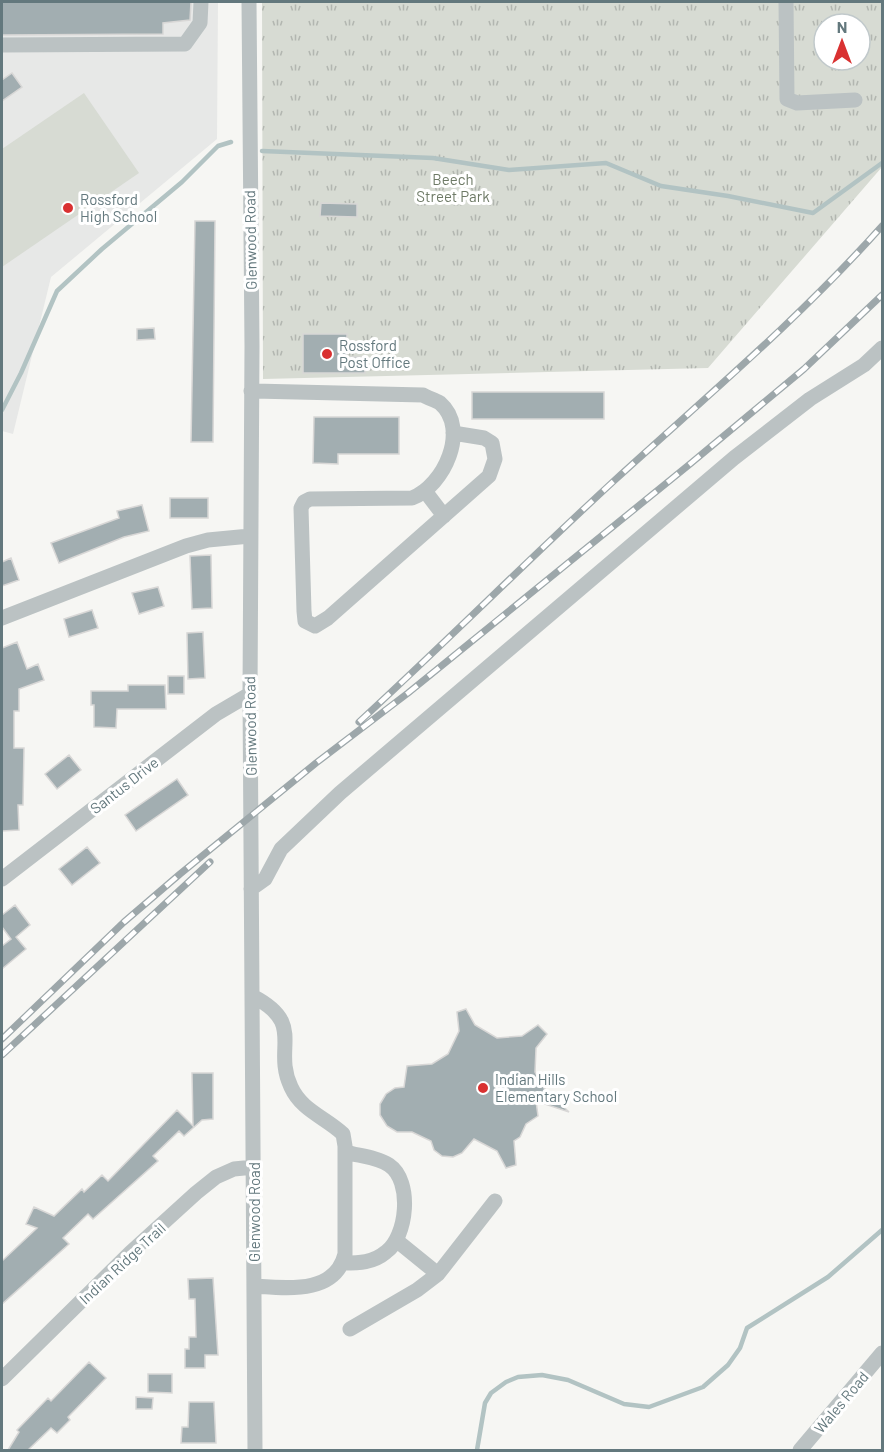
<svg xmlns="http://www.w3.org/2000/svg" width="884" height="1452" viewBox="0 0 884 1452" font-family="Barlow,sans-serif">
<style>
.built{fill:#e7e8e7}
.green{fill:#d7dbd3}
.park{fill:url(#park-tufts);fill-rule:evenodd}
.lines{fill:none;stroke-linecap:round;stroke-linejoin:round}
.stream{stroke:#b2c3c3;stroke-width:4.5}
.building{fill:#a2aeb1;stroke:#d8d7d6;stroke-width:1.5}
.minor{stroke:#bbc2c3;stroke-width:15}
.rail-casing{stroke:#9da7aa;stroke-width:7}
.rail{stroke:#fff;stroke-width:4.5;stroke-dasharray:14;stroke-linecap:butt}
.poi-dot{fill:#d93131;stroke:#fff;stroke-width:2}
.labels{text-anchor:middle;dominant-baseline:central;stroke-width:6;stroke-linejoin:round;paint-order:stroke}
.park-label{font-size:15px;fill:#6e7a66;stroke:#fff}
.poi-label{font-size:15px;fill:#63787d;stroke:#fff;text-anchor:start}
.street-label{font-size:15px;fill:#63787d;stroke:#fff}
</style>
<defs>
<pattern id="park-tufts" width="24" height="20" patternUnits="userSpaceOnUse" patternTransform="scale(1.5)"><rect width="24" height="20" fill="#d7dbd3"/><path d="M3 7l-1-3M5 7V3M7 7l1-3M15 17l-1-3M17 17v-4M19 17l1-3" fill="none" stroke="#b2b6b0"/></pattern>
</defs>
<rect width="100%" height="100%" fill="#f6f6f3"/>
<path class="built" d="M2,2h216l-1,137 -166,138 -38,157 -11,-3z"/>
<path class="green" d="M84,93l55,80 -137,94v-118z"/>
<path class="park" d="M262,2h620v165l-174,201 -445,11zM824,24h36v36h-36z"/>
<g class="lines">
<path class="stream" d="M262,151l171,7 76,12 97,-7 55,23 67,10 85,17 69,-50
M2,410l19,-37 36,-82 45,-42 80,-67 36,-36 13,-4
M477,1450l8,-47 6,-10 15,-11 12,-5 24,-2 26,5 56,24 25,3 54,-20 25,-22 12,-17 7,-20 81,-51 54,-47"/>
</g>
<path class="building" d="M2,2h189l-1,18 -27,3v11l-161,1z
M12,73l10,14 -20,14v-21z
M321,203l36,1v13l-37,-1z
M195,221h20l-2,221h-22z
M154,328l1,11 -18,1v-11z
M303,334h44v23h18v16h-62z
M472,392h132v27h-132z
M314,417h85v37h-61v10l-25,-1z
M170,498h38v20h-38z
M142,505l7,26 -25,6 -65,26 -8,-20 68,-25 -2,-7z
M211,555l1,53 -20,1 -2,-53z
M11,558l8,22 -17,6v-24z
M158,587l6,19 -25,8 -7,-21z
M92,610l6,18 -29,9 -5,-18z
M203,632l2,46 -17,1 -1,-46z
M17,642l10,27 11,-5 6,16 -25,9v22h-5v37h10l-1,57h-5l1,25 -17,1v-183z
M168,676h16v18h-16z
M128,685h37l1,24h-49l-1,19 -22,-1v-22h-3v-14h37z
M69,755l12,15 -24,19 -12,-15z
M177,779l11,16 -52,36 -11,-16z
M87,847l13,16 -28,22 -13,-16z
M15,905l15,20 -14,12 10,12 -24,20v-23l9,-7 -9,-12v-12z
M466,1009l9,16 22,13 25,-2 16,-11 9,9 -11,14 -1,24 9,16 25,24 -33,-11 2,15 -12,8 -6,13 -6,4 2,24 -10,3 -9,-17 -23,-12 -12,14 -9,4 -11,-1 -8,-6 -3,-9 -19,-9h-15l-10,-6 -7,-11v-11l6,-10 9,-6 9,-1 3,-21 25,-2 16,-10 11,-23 -2,-19z
M192,1073h21v46l-11,1 -18,16 -5,-5 -26,25 5,5 -65,58 -5,-5 -25,24 6,6 -67,60v-43l35,-33 -11,-4 8,-17 20,9 28,-27 2,3 18,-17 6,6 69,-71 16,16z
M213,1278l5,77h-13v13h-20v-19h4v-12h7l-1,-38h-6l-1,-20z
M89,1362l17,16 -38,39 2,3 -13,13 -6,-5 -23,22h-20l11,-18 -2,-2 31,-32 3,3z
M148,1374h24v19l-24,-1z
M136,1397l17,1 -1,11h-16z
M189,1402h25l2,41h-35l1,-16h6z"/>
<g class="lines">
<path class="minor" d="M249,2l3,344 -2,348 5,756
M786,2l1,97 10,4 58,-3
M2,45l183,-1 15,-21 1,-21
M251,391l172,4c5,3 12,5 17,8 30,26 4,83 -28,95l-102,1 -6,3 -3,6 3,103 1,10 10,5 13,-8 161,-142 6,-17 -3,-16 -8,-5 -31,-5
M425,491l19,25
M2,618l184,-72 22,-6 42,-4
M2,879l214,-165 34,-20
M251,889l14,-10 16,-30 59,-56 394,-335 76,-59 54,-34 18,-17
M252,996c55,28 20,51 39,91 11,24 34,30 52,47l2,12v108c-10,41 -59,34 -91,32
M396,1240l42,34
M343,1263c16,0 30,0 43,-11 21,-15 27,-71 3,-87 -12,-8 -30,-9 -44,-13
M350,1329l67,-39 21,-16 57,-73
M2,1379l128,-126 66,-60 20,-16 18,-8 20,-2
M800,1450l82,-97"/>
<defs>
<path id="rail" d="M359,722c87,-80 170,-163 257,-243 91,-83 184,-161 266,-253
M2,1039l122,-117 56,-48 136,-111 92,-70 282,-229 114,-95 78,-74
M2,1055l208,-193"/>
</defs>
<use href="#rail" class="rail-casing"/>
<use href="#rail" class="rail"/>
</g>
<g class="poi-dot">
<circle cx="68" cy="208" r="6"/>
<circle cx="327" cy="354" r="6"/>
<circle cx="483" cy="1088" r="6"/>
</g>
<g class="labels">
<g class="park-label">
<text x="453" y="179">Beech<tspan x="453" dy="17">Street Park</tspan></text>
</g>
<g class="poi-label">
<text x="80" y="199">Rossford<tspan x="80" dy="17">High School</tspan></text>
<text x="339" y="345">Rossford<tspan x="339" dy="17">Post Office</tspan></text>
<text x="495" y="1079">Indian Hills<tspan x="495" dy="17">Elementary School</tspan></text>
</g>
<g class="street-label">
<text transform="translate(250 240) rotate(-91)">Glenwood Road</text>
<text transform="translate(250 726) rotate(-91)">Glenwood Road</text>
<text transform="translate(124 785) rotate(-38)">Santus Drive</text>
<text transform="translate(254 1212) rotate(-90)">Glenwood Road</text>
<text transform="translate(122 1263) rotate(-43)">Indian Ridge Trail</text>
<text transform="translate(841 1402) rotate(-50)">Wales Road</text>
</g>
</g>
<rect width="884" height="1452" fill="none" stroke="#63787d" stroke-width="6"/>
<g transform="translate(842 42)"><circle r="28" fill="#ffffff" stroke="#c1c9cb" stroke-width="1.5"/>
<path d="M0-4.5L10 22L0 15L-10 22Z" fill="#d93131"/>
<text y="-9" font-size="16" font-weight="bold" text-anchor="middle" fill="#63787d">N</text>
</g>
</svg>
